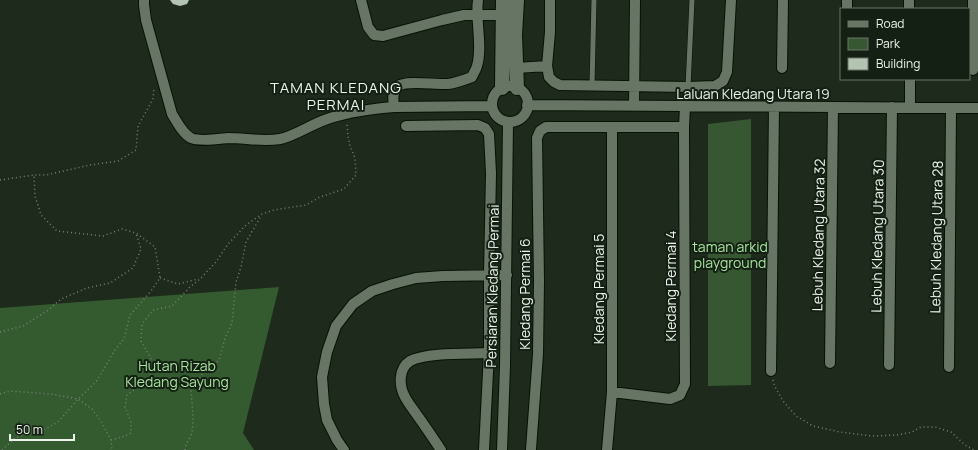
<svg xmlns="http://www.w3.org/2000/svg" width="978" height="450" viewBox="0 0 978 450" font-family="Manrope,sans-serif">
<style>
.green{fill:#375733}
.forest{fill:#345a2f}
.building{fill:#b4c4b2}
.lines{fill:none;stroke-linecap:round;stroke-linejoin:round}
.lane-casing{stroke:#071206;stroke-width:6}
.street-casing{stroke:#071206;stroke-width:12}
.secondary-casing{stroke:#071206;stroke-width:16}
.path{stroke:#788277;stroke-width:1.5;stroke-dasharray:1 3;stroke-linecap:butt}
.lane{stroke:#677565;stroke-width:5}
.street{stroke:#677565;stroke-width:10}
.secondary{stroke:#677565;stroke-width:14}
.labels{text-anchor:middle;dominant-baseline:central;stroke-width:4;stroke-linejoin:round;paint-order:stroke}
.street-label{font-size:14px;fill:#ecf4eb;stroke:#142013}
.park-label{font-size:14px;fill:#a8e49f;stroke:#142013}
.neighbourhood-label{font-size:15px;letter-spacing:1px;fill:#ecf4eb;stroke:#142013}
</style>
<rect width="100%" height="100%" fill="#1e2a1c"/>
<path class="green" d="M751,119v266l-43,1v-262z"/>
<path class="forest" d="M279,287l-36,146 11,17h-254v-142z"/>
<path class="building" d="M170,0h19l-2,4 -7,2 -7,-2z"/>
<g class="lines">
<defs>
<path id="lane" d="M592,86l2,-86
M688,87l4,-87"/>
<path id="street" d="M144,0v5l2,15 26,94c5,8 11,20 19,24 9,4 27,1 37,0 17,0 35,4 52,1 12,-2 29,-13 42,-18 22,-9 48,-12 72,-14l98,-1
M361,0l7,27 6,8 9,1 59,-16 22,-5h38
M550,0v32l-3,34 2,11 5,5 6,3 128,2 27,-1 8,-5 4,-9 4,-72
M847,0v9
M909,0v9
M516,68l31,-2
M782,68l1,-68
M973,70v-70
M910,79v28
M492 104a18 18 0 1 1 36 0a18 18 0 1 1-36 0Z
M527,105l451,3
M634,106l1,-106
M394,107c-1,-7 -2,-16 4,-21 9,-6 38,-1 50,-2 8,-1 16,-4 24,-7 1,-3 4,-7 5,-11 6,-20 -2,-45 1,-66
M406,126l72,-1 7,3 4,6 2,39 -2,102v78l-5,97
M830,363l3,-256
M889,365l3,-258
M949,367l2,-259
M771,371l3,-264
M612,392l58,7 10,-4 5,-11 -1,-257 1,-20
M531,449l7,-95 1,-73 -2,-143 3,-7 6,-4h138
M344,450l-7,-10 -10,-20 -3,-16 -2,-27 5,-25 9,-26 17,-22 19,-13 21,-7 23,-6 27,-2 64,-1
M441,450c-8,-12 -16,-24 -24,-35 -4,-6 -9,-12 -12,-18 -6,-11 -7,-28 5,-36 17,-9 59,-7 79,-8
M502,450l3,-84 3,-244
M607,450l5,-58v-265"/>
<path id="secondary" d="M502,88l1,-88
M517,88l-2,-53 2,-35"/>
</defs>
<use href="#lane" class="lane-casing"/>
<use href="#street" class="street-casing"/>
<use href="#secondary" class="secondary-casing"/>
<path class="path" d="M0,180l34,-5
M160,278l18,6 20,-5
M0,332l23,-6 24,-15 14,-12 26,-11 23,-5 23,-15 8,-19 -5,-16
M773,380l2,7 8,14 13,15 17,10 27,6 32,4 25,-1 15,-3 9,-5h14l16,5 14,13 9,5
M0,394l10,-3 41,3 27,5 14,10 10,14 9,17 1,10
M111,440l11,-3 9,-4v-11l-6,-15 2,-12 23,-17 1,-20 -10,-17 1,-17 11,-14 19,-4 18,-19 10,-8 16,-17 12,-18 18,-19 16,-11 12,-4 32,-5 14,-8 24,-8 12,-14 -1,-17 -5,-12 -2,-10 -1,-13
M2,450l12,-11 15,-7 17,-3 13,-8 19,-22 18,-17 19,-32 9,-11 6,-24 21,-24 9,-13 -5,-31 -19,-14 -14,-4 -19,7 -46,-5 -16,-16 -6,-19 -1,-21h12l44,-10 28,-4 18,-11 2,-24 15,-27 1,-11
M185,450c0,-7 6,-12 7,-18 2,-14 0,-28 -1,-42l12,-17 16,-13 6,-22 7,-15 4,-41 5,-15 5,-25 15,-26"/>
<use href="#lane" class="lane"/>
<use href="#street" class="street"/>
<use href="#secondary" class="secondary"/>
</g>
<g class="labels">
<g class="street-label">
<text x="753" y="93">Laluan Kledang Utara 19</text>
<text transform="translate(818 235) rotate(-89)">Lebuh Kledang Utara 32</text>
<text transform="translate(877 236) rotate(-89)">Lebuh Kledang Utara 30</text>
<text transform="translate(936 237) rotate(-89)">Lebuh Kledang Utara 28</text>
<text transform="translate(492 286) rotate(-89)">Persiaran Kledang Permai</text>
<text transform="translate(670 286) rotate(-90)">Kledang Permai 4</text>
<text transform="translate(598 289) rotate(-90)">Kledang Permai 5</text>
<text transform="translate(524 294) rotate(-90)">Kledang Permai 6</text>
</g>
<g class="park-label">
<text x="730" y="246">taman arkid<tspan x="730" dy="16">playground</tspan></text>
<text x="177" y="365">Hutan Rizab<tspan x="177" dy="16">Kledang Sayung</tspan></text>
</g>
<g class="neighbourhood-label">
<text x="336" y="87">TAMAN KLEDANG<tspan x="336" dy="17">PERMAI</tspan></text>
</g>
</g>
<rect x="840" y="8" width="130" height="72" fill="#142013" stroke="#6a7569"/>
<rect x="848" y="21" width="20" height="6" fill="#677565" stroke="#6a7569"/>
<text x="876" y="28" font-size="12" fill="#ecf4eb">Road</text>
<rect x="848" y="38" width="20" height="12" fill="#375733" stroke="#6a7569"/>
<text x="876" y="48" font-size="12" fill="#ecf4eb">Park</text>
<rect x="848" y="58" width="20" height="12" fill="#b4c4b2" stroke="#6a7569"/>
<text x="876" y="68" font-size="12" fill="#ecf4eb">Building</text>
<path d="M10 434v6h64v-6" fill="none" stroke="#ecf4eb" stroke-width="2"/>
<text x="16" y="434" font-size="12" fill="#ecf4eb" stroke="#142013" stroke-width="3" paint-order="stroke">50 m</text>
</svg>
